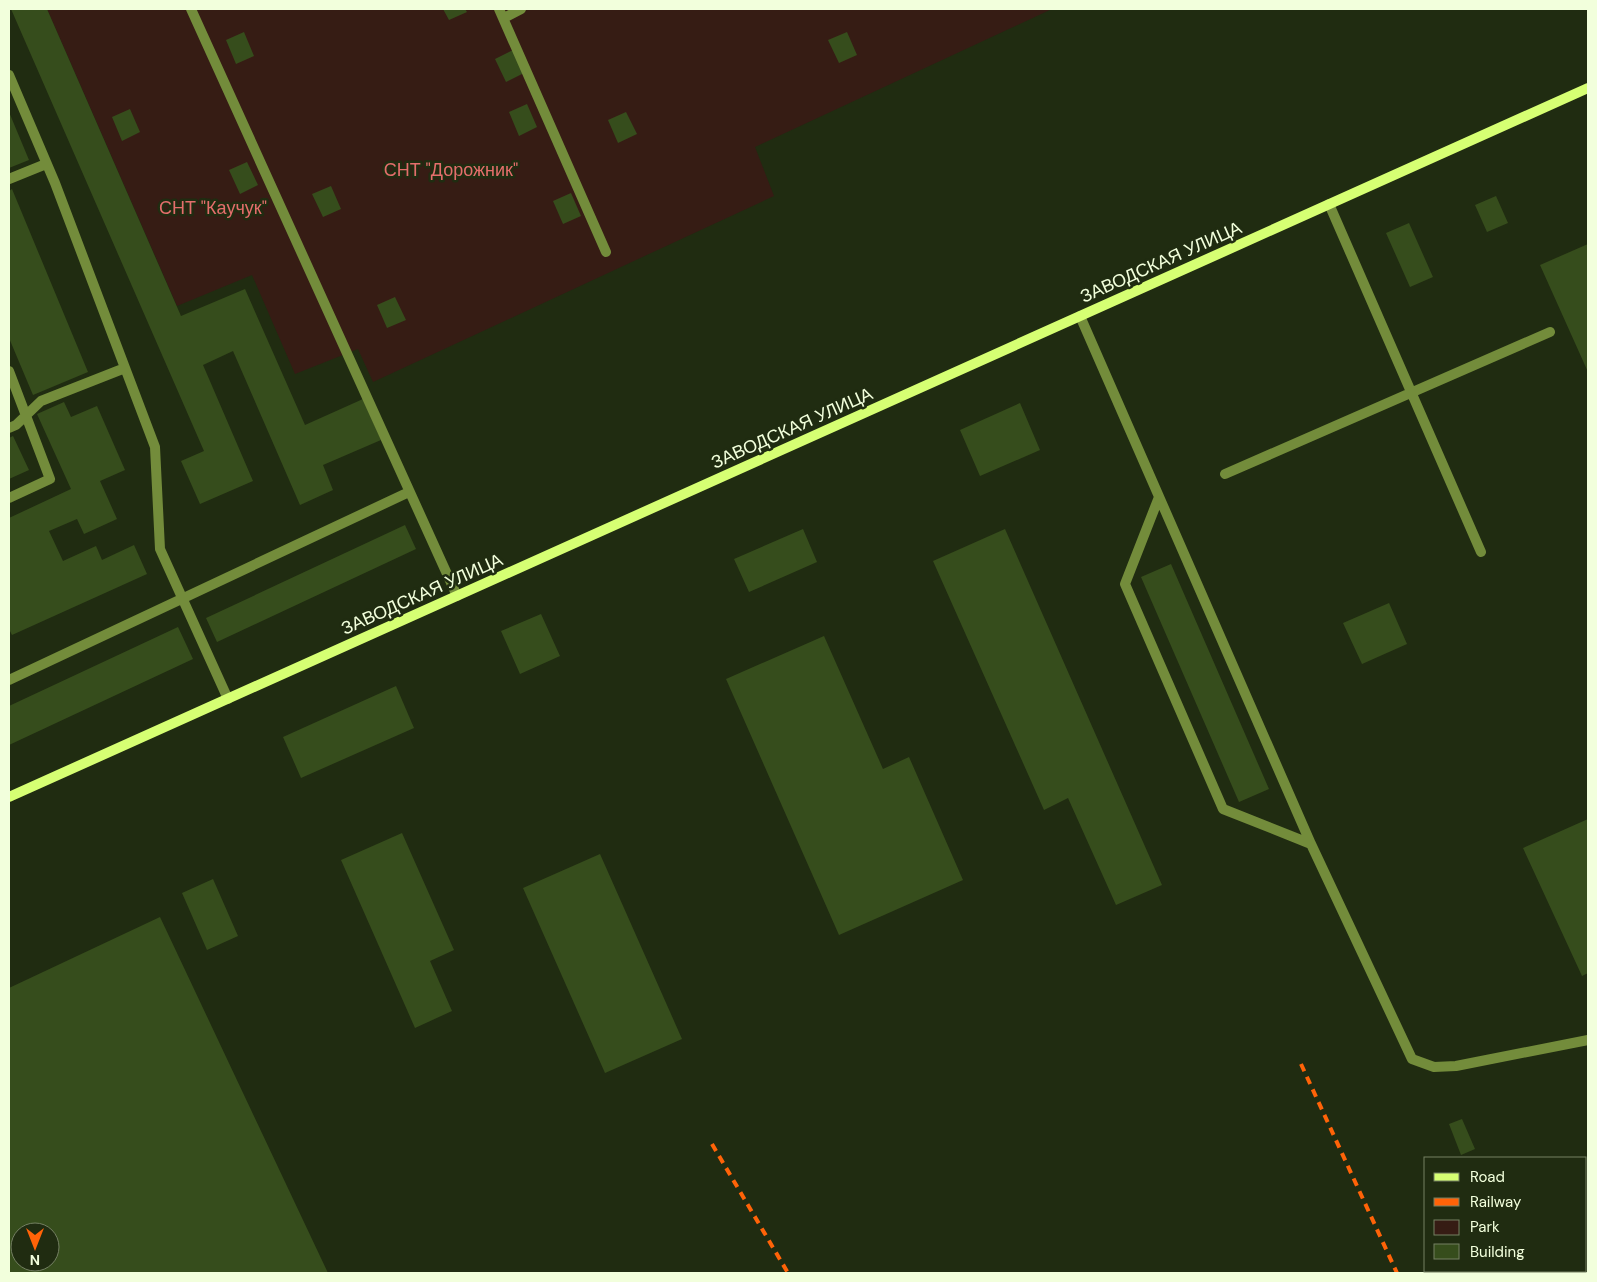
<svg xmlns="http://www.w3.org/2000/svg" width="1597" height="1282" viewBox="0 0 1597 1282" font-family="'DM Sans',sans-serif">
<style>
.green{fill:#361c14}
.building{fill:#364d1c;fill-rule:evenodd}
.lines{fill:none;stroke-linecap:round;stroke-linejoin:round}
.lane{stroke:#738c3b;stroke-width:10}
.secondary{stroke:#d6ff73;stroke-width:10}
.rail{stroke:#ff6308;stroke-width:4;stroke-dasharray:8 6;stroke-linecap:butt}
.labels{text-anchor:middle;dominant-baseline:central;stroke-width:5;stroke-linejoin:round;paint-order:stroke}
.park-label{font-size:18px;fill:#e46e6c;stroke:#202c11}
.street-label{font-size:18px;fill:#f2ffdc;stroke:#202c11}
</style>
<rect width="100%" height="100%" fill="#202c11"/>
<path class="green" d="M47,9h1005l-297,138 19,49 -401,186 -15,-33 -63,25 -43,-99 -75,31z"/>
<path class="building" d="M11,9h36l134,307 64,-27 60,136 58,-26 18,41 -58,25 10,25 -33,15 -67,-154 -30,14 50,116 -53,23 -19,-43 23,-10z
M443,9h22l2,3 -18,8z
M244,32l10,24 -18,8 -10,-24z
M847,32l10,23 -18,8 -11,-23z
M513,50l11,23 -18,9 -11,-23z
M527,104l10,23 -18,9 -10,-24z
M130,109l10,23 -18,9 -10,-24z
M9,112l20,48 -20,8z
M626,112l11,22 -19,9 -10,-23z
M247,162l11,23 -18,9 -11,-24z
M331,186l10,23 -18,8 -11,-23z
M12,189l76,183 -55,23 -24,-57v-147z
M571,193l10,23 -18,8 -10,-23z
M1496,196l12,27 -21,9 -12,-27z
M1409,223l24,54 -23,10 -24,-54z
M1588,244v128l-48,-107z
M395,297l11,23 -19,8 -10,-23z
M64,402l7,15 26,-11 28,64 -25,11 17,38 -33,15 -7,-15 -28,12 14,30 33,-15 6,14 32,-15 13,29 -135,61 -3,-6v-111l62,-29 -34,-75z
M1020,403l20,47 -60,26 -20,-46z
M13,436l16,34 -20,9v-41z
M405,525l11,24 -199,93 -11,-24z
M803,529l14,33 -68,30 -15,-33z
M1005,529l157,356 -46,20 -48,-107 -24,12 -111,-249z
M1171,564l98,225 -30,13 -98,-225z
M1389,603l18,41 -45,20 -19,-41z
M541,614l19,42 -40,18 -19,-43z
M178,627l15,32 -184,86v-39z
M824,636l59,133 26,-12 54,123 -124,55 -113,-256z
M396,686l18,42 -113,50 -18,-41z
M1588,819v154l-6,3 -59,-128z
M402,833l52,117 -24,11 22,50 -37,17 -74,-168z
M600,854l82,185 -77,34 -82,-185z
M213,879l25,57 -31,14 -25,-57z
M160,917l168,356h-319v-285zM20,1232h30v30h-30z
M1462,1119l13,30 -14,6 -12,-31z"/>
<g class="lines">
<path class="lane" d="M191,9l266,587
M499,9l107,243
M504,18l17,-9
M9,75l46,108 100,264 5,102 68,150
M9,179l37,-15
M1329,204l152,348
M1080,316l231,528 101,215 22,8 22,-1 132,-26
M9,371l41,108 -41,19
M9,428l7,-3 25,-24 84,-33
M1225,474l325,-142
M1159,497l-34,87 98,225 88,35
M9,680l400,-188"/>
<path class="secondary" d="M9,797l1579,-709"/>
<path class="rail" d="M1301,1064l96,209
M712,1144l76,129"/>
</g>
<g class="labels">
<g class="park-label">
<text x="451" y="170">СНТ "Дорожник"</text>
<text x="213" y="208">СНТ "Каучук"</text>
</g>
<g class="street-label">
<text transform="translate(1161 262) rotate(-24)">ЗАВОДСКАЯ УЛИЦА</text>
<text transform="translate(792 428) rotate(-24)">ЗАВОДСКАЯ УЛИЦА</text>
<text transform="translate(422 594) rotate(-24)">ЗАВОДСКАЯ УЛИЦА</text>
</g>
</g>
<rect width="1597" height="1282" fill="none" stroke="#f2ffdc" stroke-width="20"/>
<rect x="1424" y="1157" width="162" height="115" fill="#202c11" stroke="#748062"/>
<rect x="1434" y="1173" width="25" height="8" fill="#d6ff73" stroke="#748062"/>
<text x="1470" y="1182" font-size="15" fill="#f2ffdc">Road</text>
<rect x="1434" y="1198" width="25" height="8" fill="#ff6308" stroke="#748062"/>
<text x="1470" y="1207" font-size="15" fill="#f2ffdc">Railway</text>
<rect x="1434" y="1220" width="25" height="15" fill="#361c14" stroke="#748062"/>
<text x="1470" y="1232" font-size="15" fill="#f2ffdc">Park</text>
<rect x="1434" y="1244" width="25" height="15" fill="#364d1c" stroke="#748062"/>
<text x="1470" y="1257" font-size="15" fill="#f2ffdc">Building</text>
<g transform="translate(35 1247) rotate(180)"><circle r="24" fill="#202c11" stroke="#748062"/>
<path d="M0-4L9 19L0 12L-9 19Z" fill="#ff6308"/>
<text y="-8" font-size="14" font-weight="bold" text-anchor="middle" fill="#f2ffdc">N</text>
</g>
</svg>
